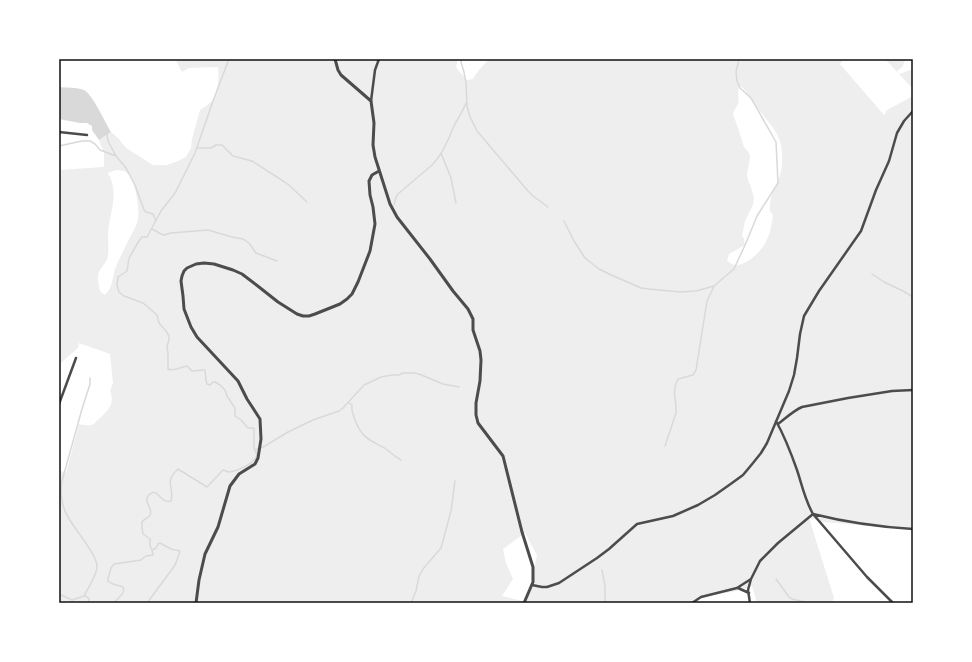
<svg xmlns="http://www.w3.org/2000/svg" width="972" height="662" viewBox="0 0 972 662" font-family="'Nunito Sans',sans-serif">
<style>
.green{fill:#eee;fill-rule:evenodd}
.water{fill:#d9d9d9}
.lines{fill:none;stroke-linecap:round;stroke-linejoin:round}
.stream{stroke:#d9d9d9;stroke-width:1.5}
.minor{stroke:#4c4c4c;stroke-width:2.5}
.tertiary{stroke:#4c4c4c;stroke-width:3}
.neatline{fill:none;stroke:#111;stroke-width:1.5}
</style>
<rect width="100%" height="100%" fill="#fff"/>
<path class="green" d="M175,59h283l-2,8c3,5 7,8 11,13l6,-1 5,-8 11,-12h355l-4,5 44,51 3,-5 26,-14v432l-31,-1 -59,-5 -14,-4 25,80 -2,5h-75l-5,-17c-20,9 -43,6 -63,17h-630v-133l7,3 13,-49c4,1 9,2 13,1 3,-1 5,-5 8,-7 9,-9 15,-14 10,-27l3,-8 -3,-29 -31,-11 -1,5 -16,14 -3,5v-197l45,-3v-14l-5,-13 12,-8 7,6 8,10 27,17h14l11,-4 8,-4 5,-9 1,-9 8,-29c4,-3 8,-5 11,-8 8,-10 8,-23 7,-35l-29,1 -7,4zM740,86c6,3 7,9 11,14 2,4 5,7 8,10 14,18 25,27 23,52 0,7 -2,14 -5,21 -5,11 -8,16 -7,29l3,2c-1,11 -3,21 -9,31 -6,10 -27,29 -37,15l2,-6 16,-9 -1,-7 -2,-2 3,-15 8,-16 1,-7 -3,-11 -3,-7 -1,-5 3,-18 -1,-4 -5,-6 -6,-19 -5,-14c1,-4 3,-6 5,-10 2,-6 -2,-12 2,-18zM116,170c4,0 8,0 11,3 9,8 14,39 10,50 -2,5 -5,11 -8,16 -4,8 -8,17 -12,25 -5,11 -3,22 -12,31l-5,-4c-2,-9 -4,-17 2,-24 3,-4 5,-6 6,-11 1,-7 0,-14 0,-22 1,-20 12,-41 0,-61zM525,533l12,22 -3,15 -1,17 -10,14 -21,-5 11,-17 -7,-16 -3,-14z
M885,59h20l-2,7 -6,5 2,3 14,-5v20z"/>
<path class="water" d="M59,87c8,1 17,0 25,3 9,5 21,32 27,42l-12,8 -7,-10v-4l-5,-3h-7l-21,-4z"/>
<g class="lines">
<path class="stream" d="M461,59v3l3,10 2,11 1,23 3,11 7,14 51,60 5,5 15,11
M107,134l1,7 8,15 10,12 9,17 9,25 2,2 7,2 3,7
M59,146l23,-5h8l5,3 5,6 16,6
M197,148h14l5,-3h6l11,11 19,5 25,16 12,8 18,17
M441,153l10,25 5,25
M394,205l2,-8 2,-3 34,-29c11,-11 16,-25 22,-39 4,-8 9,-15 12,-23
M564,221l10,20 11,17 14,11 10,5 32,14 8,1 31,3 16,-1 18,-5
M152,229l9,5 3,1 7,-2 37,-3 24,7 11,2 6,4 7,10 21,8
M872,274l12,8 19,9 10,6
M349,403l3,2c-1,7 1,8 3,15 5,13 10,18 22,24 3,2 6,3 9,5 5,4 8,7 15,11
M665,446l11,-33c1,-14 -5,-20 2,-34l15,-4 3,-5 11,-69 7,-15 20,-17 12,-26 11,-27 21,-33 -2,-41 -25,-44 -11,-10 -3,-7 -1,-9 3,-13
M255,450l10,-4 23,-14 25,-12 26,-9 4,-3 21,-23 17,-8 11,-2h7l4,-2h11l5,1 24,10 16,3
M602,570l3,16v17
M776,579l13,18 3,2 17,4
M59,596l2,-1 11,5 12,-4
M84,596c4,-8 12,-20 13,-28 0,-8 -4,-14 -8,-20 -15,-24 -32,-36 -27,-67l20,-72 8,-25v-6
M84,596h2l3,3 -1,4
M114,603c4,-5 12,-10 9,-16 -5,-2 -11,-2 -15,-6v-2l3,-11 3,-4 27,-4 5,-4 7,-1 -1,-5 -2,-4v-7l-7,-5 -1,-6v-6c2,-3 7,-4 8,-7 4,-7 -9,-14 0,-21 3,-2 3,-2 6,-1 5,4 8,10 15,8 4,-14 -8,-18 7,-32l29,18 16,-17c2,0 4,2 6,2 9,-1 26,-9 28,-17l-3,-7v-19l-1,-1h-5l-7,-8 -6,-4v-8l-8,-12 -2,-6 -5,-5 -5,-3h-2l-3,3 -3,-1 -1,-3 -1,-11h-1l-12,1 -5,-5c-7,1 -13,6 -19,3v-15l-1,-8 2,-6v-4l-3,-5 -7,-8 -2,-8 -9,-8 -5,-4 -19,-7 -5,-4 -2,-7 1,-8 9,-6 2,-13 10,-17 3,-4h5l14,-26 14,-18 20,-40 18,-52 16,-42
M147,603l26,-35 3,-5 4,-12 -9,-2 -11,-6 -2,1 -2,4 -4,2
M411,603l5,-12 3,-15 4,-7 18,-21 10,-37 4,-30"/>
<path class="minor" d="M371,101l4,-31 4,-11
M59,132l28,3
M59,404l17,-46
M776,421c9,16 15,32 21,49 5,15 8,30 16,44l54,63 25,25
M778,424c8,-6 15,-13 24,-17l46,-9 44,-7 21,-1
M532,585l10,2h5l12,-4 38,-25 12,-9 28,-25 36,-8 25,-11 17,-10 17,-12 11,-8 10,-12 8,-10 6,-10 22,-52 5,-16 3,-17 3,-24 4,-18 15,-25 42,-60 15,-41 13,-29 8,-28 7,-12 9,-10
M738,588l11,5
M692,603l9,-6 36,-9 14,-9
M750,603l-2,-13 3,-11 9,-18 18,-18 35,-29c32,8 67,13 100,15"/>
<path class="tertiary" d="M335,59l3,11 3,5 30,26 3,22 -1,22 2,12 15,47 7,13 33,42 23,32 15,18 5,10v11l7,21 1,9 -1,21 -4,22v12l2,8 25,33 19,76 11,35v15l-9,21
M196,603l3,-23 6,-26 13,-27 12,-41 9,-12 16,-10 3,-6 3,-19 -1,-20 -13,-20 -9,-18 -41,-44 -6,-10 -7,-18 -1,-13 -2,-15 1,-5 2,-5 3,-3 9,-4 8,-1 10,1 19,6 9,4 17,13 19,15 19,12 6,2h6l6,-2 25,-10 7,-5 5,-5 6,-12 12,-31 5,-27 -2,-17 -3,-12 -1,-14 3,-6 7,-4"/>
</g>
<rect width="972" height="662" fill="none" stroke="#ffffff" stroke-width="120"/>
<rect x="60" y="60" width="852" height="542" class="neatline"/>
</svg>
